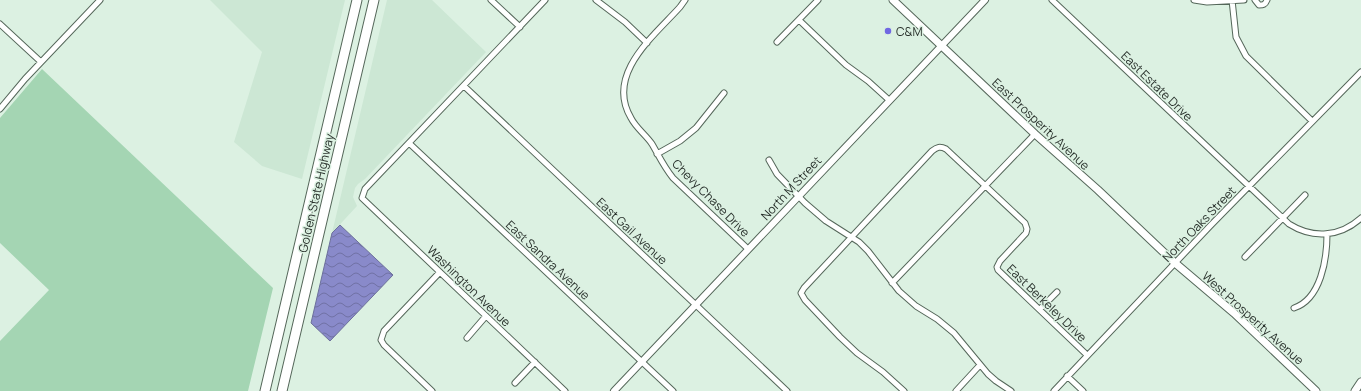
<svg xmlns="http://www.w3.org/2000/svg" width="1361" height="391" viewBox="0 0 1361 391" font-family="Manrope,sans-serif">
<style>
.built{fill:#cce7d4}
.green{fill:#a4d5b3}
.water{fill:url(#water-waves);stroke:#6c709b}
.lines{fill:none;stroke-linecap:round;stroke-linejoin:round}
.minor-casing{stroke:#55675a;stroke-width:7}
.tertiary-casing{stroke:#55675a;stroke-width:8}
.secondary-casing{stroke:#55675a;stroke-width:9}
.motorway-casing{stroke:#55675a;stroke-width:11}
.minor{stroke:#fff;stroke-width:5}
.tertiary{stroke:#fff;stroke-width:6}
.secondary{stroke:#fff;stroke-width:7}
.motorway{stroke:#fff;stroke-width:9}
.poi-dot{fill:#7068e2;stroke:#dcf1e2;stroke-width:1.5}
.labels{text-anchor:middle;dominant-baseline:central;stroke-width:3;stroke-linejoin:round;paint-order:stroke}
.poi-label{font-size:12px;fill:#2a322d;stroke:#dcf1e2;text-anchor:start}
.street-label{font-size:12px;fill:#2a322d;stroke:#dcf1e2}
</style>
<defs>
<pattern id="water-waves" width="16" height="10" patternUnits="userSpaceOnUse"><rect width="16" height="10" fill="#898aca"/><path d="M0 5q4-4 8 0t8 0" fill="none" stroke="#7071a4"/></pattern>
</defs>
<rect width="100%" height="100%" fill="#dcf1e2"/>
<path class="built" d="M210,0h135l-43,179 -40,-13 -28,-24 28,-90z
M387,0h45l54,52 -121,127 -7,5 -3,4 -2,9 4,9 -25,27z"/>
<path class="green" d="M42,69l231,219 -25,103h-248v-50l49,-51 -49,-47v-125z"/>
<path class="water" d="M340,225l53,50 -63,66 -19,-18 21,-90z"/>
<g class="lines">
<defs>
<path id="minor" d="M491,0l29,27
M545,0l-180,189 -3,9 203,193
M596,0l29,22 22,21
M685,0l-5,7c-26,29 -75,67 -49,111 5,10 15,17 21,26 7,12 12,23 21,34l75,71
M1052,0l237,224c24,15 51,13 72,-6
M1194,0l13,2 37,-2
M1232,0l4,37 10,19 66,65
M1255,0l4,5c4,0 6,0 8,-5
M799,20l47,45 22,16 21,19
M0,24l41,38
M777,42l41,-42
M464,86l323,305
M0,109l25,-30 75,-79
M409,143l264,248
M657,154l23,-13 16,-13 28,-35
M769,160l8,14 28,29 21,18 33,21 9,9 31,40 17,15 21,13 17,14 34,41 8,7 15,10
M1245,257l60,-62
M892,283l143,-149
M1294,308c27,-9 33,-49 33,-74
M1040,309l17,-17
M467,338l19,-22
M1067,376l16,15
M515,383l20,-21
M432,391l-48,-46 -3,-5 3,-9 56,-59
M904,391l-21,-19 -26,-19 -17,-16 -35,-37 -4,-7 3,-5 128,-137c5,-4 8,-5 14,-2l79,74 2,6 -1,4 -26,28 -3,6 1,3 89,85
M956,391l24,-26
M1054,391l156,-165 151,-154"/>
<path id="tertiary" d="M614,391l371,-391"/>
<path id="secondary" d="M893,0l142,134 63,56 77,73 59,50 82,78
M1355,391l6,-9"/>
<path id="motorway" d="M265,391l92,-391
M282,391l92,-391"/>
</defs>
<use href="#minor" class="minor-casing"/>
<use href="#tertiary" class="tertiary-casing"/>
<use href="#secondary" class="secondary-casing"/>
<use href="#motorway" class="motorway-casing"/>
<use href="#minor" class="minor"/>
<use href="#tertiary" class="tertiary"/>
<use href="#secondary" class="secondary"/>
<use href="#motorway" class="motorway"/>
</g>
<circle class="poi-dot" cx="888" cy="31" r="4"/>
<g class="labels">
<g class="poi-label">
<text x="896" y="31">C&amp;M</text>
</g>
<g class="street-label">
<text transform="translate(1157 86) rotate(44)">East Estate Drive</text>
<text transform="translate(1041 124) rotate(43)">East Prosperity Avenue</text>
<text transform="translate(791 188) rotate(-47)">North M Street</text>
<text transform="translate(316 193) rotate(-77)">Golden State Highway</text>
<text transform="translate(711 198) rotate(45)">Chevy Chase Drive</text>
<text transform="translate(1199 224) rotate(-46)">North Oaks Street</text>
<text transform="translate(632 231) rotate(43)">East Gail Avenue</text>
<text transform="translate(548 260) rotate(43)">East Sandra Avenue</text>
<text transform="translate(469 286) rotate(44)">Washington Avenue</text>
<text transform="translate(1047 303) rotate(44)">East Berkeley Drive</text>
<text transform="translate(1253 318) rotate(42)">West Prosperity Avenue</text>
</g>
</g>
</svg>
